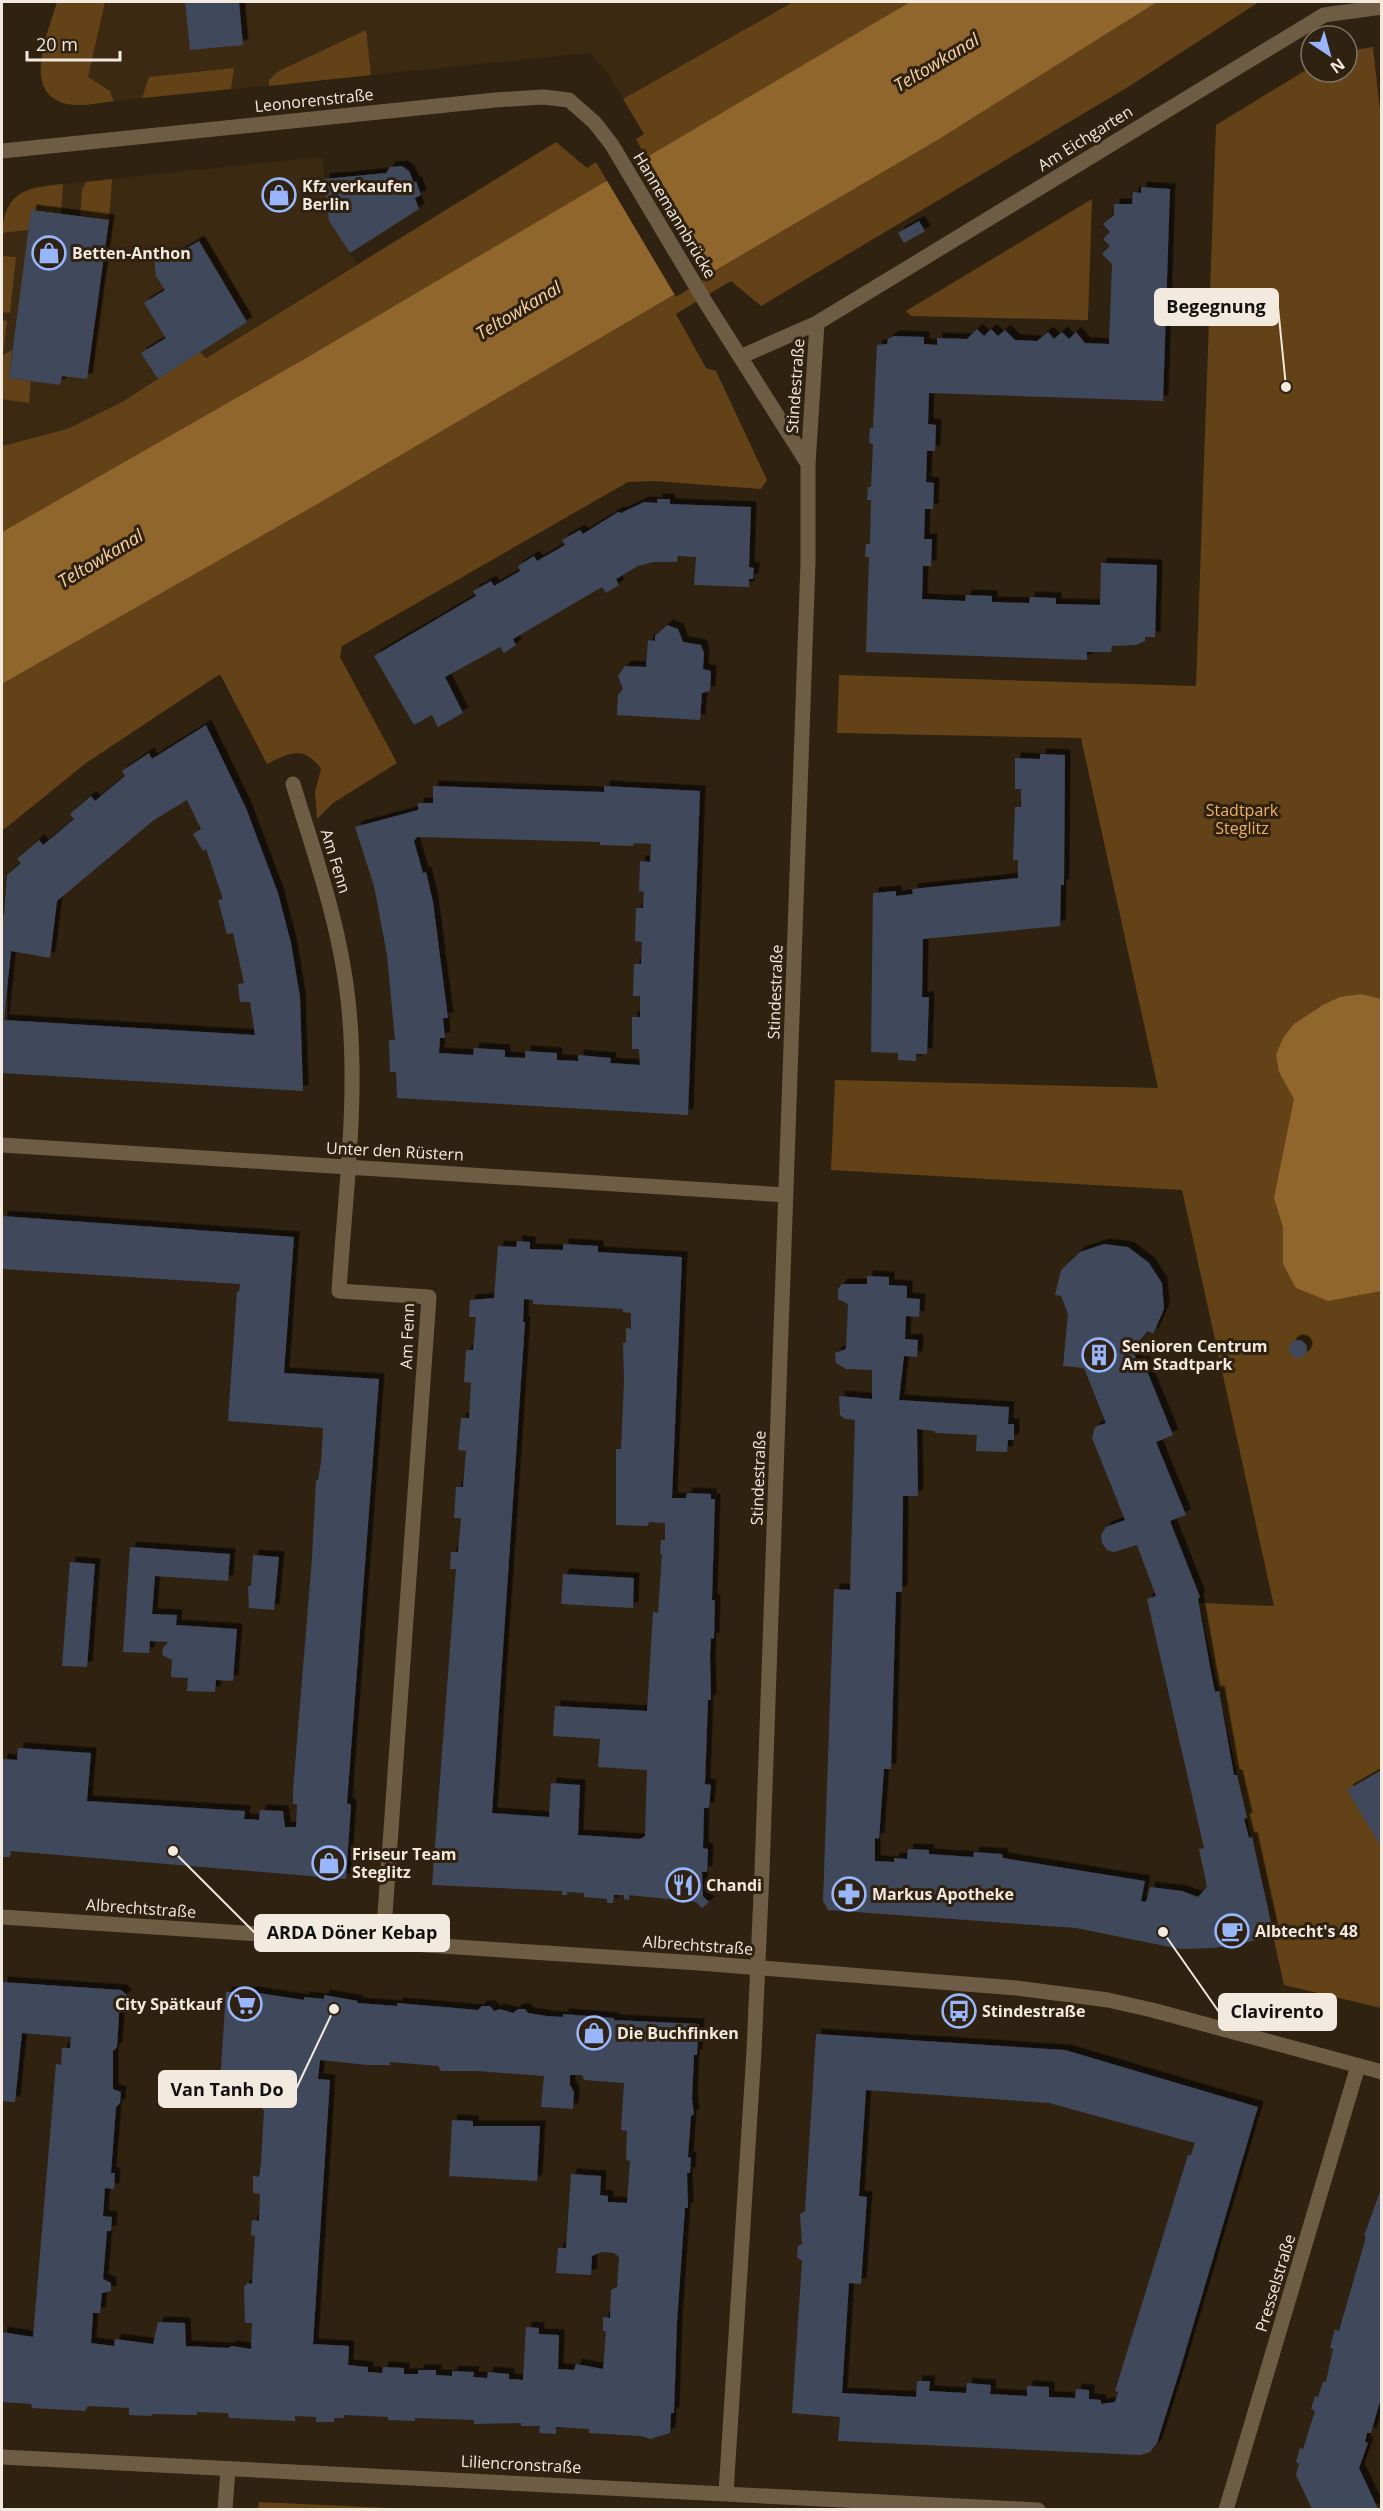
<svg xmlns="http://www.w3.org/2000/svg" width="1383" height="2511" viewBox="0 0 1383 2511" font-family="'Open Sans',sans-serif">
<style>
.built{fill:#3b2912}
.green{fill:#624216}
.water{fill:#91662d}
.pier{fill:#302211}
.building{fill:#3f485c;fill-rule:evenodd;filter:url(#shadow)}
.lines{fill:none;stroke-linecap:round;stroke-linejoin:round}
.minor{stroke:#6e5c45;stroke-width:15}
.tertiary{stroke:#6e5c45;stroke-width:15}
.labels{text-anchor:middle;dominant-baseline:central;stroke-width:6;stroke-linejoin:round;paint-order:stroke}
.street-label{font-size:16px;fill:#f2e9df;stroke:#302211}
.poi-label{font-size:16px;font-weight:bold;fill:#f2e9df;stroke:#302211;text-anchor:start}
.park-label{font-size:16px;fill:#eeb060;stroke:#302211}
.water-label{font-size:18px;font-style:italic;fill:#f8d2a4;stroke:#302211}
.leader{fill:none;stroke:#f2e9df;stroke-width:2}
.callout-dot{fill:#f2e9df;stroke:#302211;stroke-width:2}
.callout{fill:#f2e9df;stroke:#f2e9df;stroke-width:2}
.callout-label{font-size:18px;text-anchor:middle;font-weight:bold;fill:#111}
</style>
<defs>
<filter id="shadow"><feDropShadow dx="5.5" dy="-5.5" stdDeviation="0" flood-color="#0009"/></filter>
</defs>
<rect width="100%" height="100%" fill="#302211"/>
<path class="built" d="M57,2h736l-170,97 -17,-29 -16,-17 -513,52 -12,-1 -11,-6 -13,-19 -1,-14z
M322,157l7,64 28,43 -152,94 -5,-5 -78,49 -55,27 -65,17v-215l3,-19 11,-16 17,-9z"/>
<path class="green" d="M57,2h48l-17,75 22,14 4,10c-15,2 -32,6 -47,3 -47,-10 -18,-74 -10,-102z
M793,2h117l-263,157 -11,-20 8,-5 -21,-35z
M1157,2h102l-131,85 -367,219 -30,-25 -55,33 30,54 10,3 51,109 -6,9 -107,-8 -26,1 -286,164 -2,11 57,106 -64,40 -16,16 -2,-27 6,-23c-17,-24 -31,-16 -54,-5l-47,-90 -134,89 -84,68v-147l314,-179 625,-367z
M366,30l5,45 -102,11v-6l10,-9z
M1373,47l9,81 -1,1880 -97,-23 -85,-382 75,3 -92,-416 -351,-20 4,-90 323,8 -77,-350 -244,-5 2,-58 357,11 20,-561 95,-58v5h36v-21z
M234,68l-3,21 -89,9 7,-21z
M556,142l31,26 9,-6 11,19 -301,177 -304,174v-86l65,-17 55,-27 78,-50 6,6z
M112,179l-3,41 -29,-3 2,-27 4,-8z
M63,184l-2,30 -33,16 -26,3c3,-42 24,-45 61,-49z
M1092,199l-4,121 -177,-4 -5,-5z
M2,256l14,1 -6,56 -8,-1z
M2,320l5,1 -4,34 9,-5 -3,28 22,3 -2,22 -27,-4z
M259,2502l152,7h-153z"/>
<path class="water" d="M910,2h247l-216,136 -625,367 -314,179v-152l304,-174z
M1361,994l20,5v292l-53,10 -32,-13 -13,-24v-37l-9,-29 20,-99 -15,-27 -3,-17 7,-17 11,-14 29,-19 17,-8z"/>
<path class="pier" d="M646,156l69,117 -39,24 -70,-118z"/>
<path class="building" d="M185,2h54l4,43 -53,5z
M402,166l7,5 5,12 2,-2 5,14 -6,3 4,11 -69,44 -21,-32 -5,-42 62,-6 4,-6z
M1141,187l29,2 -7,212 -234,-8 -1,31 8,1 -1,26h-8l-1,31 8,1 -1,26h-8l-1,30h8l-1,27h-8l-1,33 43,2 1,-6 26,1v6l37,1 1,-6 26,1v6l44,1 1,-42 56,2 -2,72h-10v4l-9,4 -24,1 -1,6h-24v8l-221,-8 3,-95h-4l1,-13h4l1,-44h-4l1,-13h3l2,-43 -4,-1 1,-15h3l4,-83 10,-1 1,-5 6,-3 30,1v7l13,1v-7l30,1 10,-10 7,7 7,-7 7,7 7,-6 10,10 22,1 11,-9 6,7 8,-7 7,7 7,-7 9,11 24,1 3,-80 -10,-10 8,-8 -7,-7 7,-7 -7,-8 11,-9v-11h18l1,-12 8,1z
M31,210l78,10 -22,159 -25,-3 -2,9 -51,-7z
M919,221l6,10 -21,12 -6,-10z
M199,241l48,81 -89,57 -17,-26 25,-15 -22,-35 21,-13 -9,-14 -2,-18 19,-2z
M657,499h13v5l81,3 -2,60 5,1 -1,11h-4v8l-55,-2 2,-28 -18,-1 -1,6h-24l-15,4 -22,13 3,6 -13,8 -4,-6 -89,52 3,6 -12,8 -4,-6 -55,30 18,36 -25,14 -6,-12 -18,10 -40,-69 102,-60 -3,-5 18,-10 3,5 26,-15 -2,-5 16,-10 3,5 28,-16 -3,-5 18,-10 3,4 35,-22 3,1 23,-11 13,1z
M667,625l11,4 5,13 18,3 3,8 -1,16 8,2 -1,20 -8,2 -2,27 -83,-5 1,-20 5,-6 -5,-13 7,-10 21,1 2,-27 7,1v-5z
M206,725l40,83 32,85 13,50 9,54 3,94 -301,-18v-159l2,1 3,-40 14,-12 -4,-4 22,-19 4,5 17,-14 14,-12 -4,-5 21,-18 4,5 30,-25 -3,-5 27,-18 3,6zM187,800l14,29 -8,5 10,17 3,-2 17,50 -5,1 9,34 6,-1 11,50 -6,1 2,18h10l5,33 -251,-15 7,-69 39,7 7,-57 97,-81z
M1040,754l25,1 -1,130h-3l-1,41 -137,13 -1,58h7l-2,57h-11v7l-18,-1v-7l-27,-1 2,-159 23,-2v5l17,-2 -1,-5 106,-11v-18h-5l2,-53h6v-18h-6v-31l25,1z
M433,786l171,6v-6l96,5 -12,324 -291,-17 -1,-26h-6l-1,-32h6l-8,-85 -13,-69 -19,-59 63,-17v-7h15zM417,837l183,5v3l33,1 1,-3 17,1 -1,18 -10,-1 -1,30 5,1 -1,16h-7l-1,33 7,1 -1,22h-7l-1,32h7v21h-8v32h7l1,16 -30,-2 1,-5 -33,-3v6l-21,-1v-7l-32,-2v7l-20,-1v-7l-31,-2 -1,7 -34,-2 1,-15h5l-2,-20h5l-15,-116 -7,-30 -3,1 -9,-32z
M2,1216l292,21 -10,136 95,6 -32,424 4,2 -5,74 -335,-28 -1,6h-8v-98l15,1 1,-12 73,5 -4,48 158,10 -1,8 15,1 1,-10 23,1 2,16h11l1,-23h-4v-14l19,-232 4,-78h2l3,-18 2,-34 -95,-7 9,-130 2,1 1,-8 -238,-15z
M517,1241l13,1v7l33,1v-6l35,2v6l84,5 -10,241h14l1,-5 24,1v5h4l-3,101h3l-1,39 -3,-1 -1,17 1,45h-3l-3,84 6,1 -2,23h-5l-1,40 5,1 -1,23h-5l1,24 6,6 -7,6 -6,-6 -67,-7v5l-5,-1v-4h-10l-1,8h-6v-4l-23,-2v-4l-17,-1v3h-5v-4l-130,-6 24,-316h-6l1,-17h7l3,-34h-7l2,-31h7l3,-36 -8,-1 3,-32h8l2,-35 -7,-1 2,-32h7l3,-33h-7l1,-17 24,-2 4,-52 18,1zM524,1299l9,1v4l90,5v3l8,1v16l-5,-1v15l-3,-1 1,40 -3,67h-5v76l32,1 1,-4 16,1v17h-4l-1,14h2l-4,59 -5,-1 -6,99 -92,-5 -2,30 47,3 -2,28 49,3 -2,66 -5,3 -62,-4 2,-50 -29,-2 -2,34 -57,-4 33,-491h-2z
M1104,1244l24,3 21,16 13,20 2,26 -11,25 -5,-3 -16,18 6,14 5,-2 30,74 -17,7 30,73 -16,6 30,76 -2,2 13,73 4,20 4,-1 15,84h3l10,43 -3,1 5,19 3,-1 22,100 -60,11 -34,1 -104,-21 -248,-18 -5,-9 11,-312 16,1 5,-170 -10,-1 -5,-4 -1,-19 33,3v-29l-26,-1 -10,-6 -1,-10 11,-4 1,-22 1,-23 -10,-5v-10l4,-5h25v-8l22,1v8l18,1v12l13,1 -1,18 -13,-1 -1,23 13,1 -1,17 -13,-1 -5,44 110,7 -1,17h6v16h-6l-1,12 -31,-1 1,-16 -42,-2v-2l-18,-2 1,67h-15l-1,96h-6l-5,177h-7l-5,70 -4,-1v23l19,1v-4l13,1 1,-10 21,1v4l44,3 1,-5 28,2 1,4 142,23 -4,20 5,1 4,-15 32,4 16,6 9,-10 -8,-38 5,-1 -57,-249 9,-3 -19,-51 -23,7 -7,-2 -5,-7 -1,-8 5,-8 19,-7 -33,-82 3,-11 11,-4 -22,-55 -21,-2 5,-52 -7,-18 -6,-1 6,-25 19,-18z
M1289 1349a9 9 0 1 1 18 0a9 9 0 1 1-18 0Z
M130,1547l100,7 -2,27 -73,-5 -3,38 25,1 -1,10 61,4 -4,52 -17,-1 -1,12 -28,-1 1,-13 -17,-1 1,-17 -10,-5 1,-7 5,-6 -18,-1 -1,12 -26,-1z
M253,1555l26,2 -5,53 -25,-2 -1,-22h3z
M70,1562l25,2 -8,103 -25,-1z
M563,1574l71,4 -1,30 -72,-4z
M1382,1770v78l-35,-58z
M2,1982l119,8 6,5 -7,5 -3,47 -4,4v38l8,3 -1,11 -4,4 -5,66h4l-1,16 -9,-1 -2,28 9,1 -1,14h-4l-4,48 8,4v8l-9,2 -2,20h-7l-2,30 23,3 1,-7 38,5 5,-22 27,1 1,23 42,2 4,-2 19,3 1,-26h-7l-1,-36 3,-4 5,1 3,-48 -4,-1 1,-15 7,1 1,-27 -7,-1v-17l6,1 2,-14 3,-52 -4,-6v-12l12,-3 1,-14 -15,-1v9l-38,-2 6,-90h26l52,8v-3l20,2v-4l34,6 -1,2 40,3v-3l81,7 4,-4h8l4,5 6,-2 13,4 5,-4h7l3,4 19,3 16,1v-3l51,4v2l85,4 -2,31h-3l-2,44 2,15 -3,2 -3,41 3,1 -1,15h-3l1,35h-3l-8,114 -3,91h-3l-1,20 -20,6 -9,-3 -52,-3v-4l-33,-2v7l-17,-1 1,-7h-19v-3l-47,1v-4l-59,-2v3l-27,-1v-3l-44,-2v3h-10v4h-18v-5l-21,-1v5l-66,-3 -1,-5 -31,-1v3l-45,-1v2l-23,-1v-7l-41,-2 -3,5 -53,-3 -1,-4 -29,-2v-70l31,5 23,-273 5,1 1,-17h8l1,-11 -49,-4 -7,69 -13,-1zM320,2060l47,5h23v-3l48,4 3,5h36l67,5 -3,31 32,2 1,-17 -4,-7v-10h12l2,5 40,3 -3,47 6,1 -1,29 4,1 -3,42 -19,-1v-6l-8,-1 1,-19 -30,-2 -5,74h-8l-2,25 35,2 1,-19 10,-4 12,1 5,4 -2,30 -6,3 -1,28 -7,-1v14h3l-3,38 -27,-5 -2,6 -16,-1 1,-34 -20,-1v-6l-13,-1 -3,53 -14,-1v-5l-21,-2 -1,6 -14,-1 1,-5 -22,-1v5l-16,-1v-5h-18v4h-14v-6l-21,-1 -1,6 -14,-1v-5l-20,-2 1,-19 -36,-2 17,-264 -12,-1z
M816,2034l249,16 193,57 -79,266 -22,70 -7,9 -10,3 -302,-14 2,-24 -48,-4 10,-152 -5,-4 1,-11 4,-2 -2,-30 5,-3zM866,2090l183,13 146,40 -4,12h-3l-73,236 3,1 -3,10 -14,2v-4l-12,-1v-9l-13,-1 -1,9 -26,-1v-10l-22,-1v10l-37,-2 1,-9 -24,-2 -1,10 -37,-2 1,-10h-13l-1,16 -74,-4 7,-110 12,1 6,-87 -8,-1z
M452,2120l21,1v5h67l-3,55 -88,-5z
M1381,2189l1,205 -11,39h-4l-2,9 3,1 -9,25 19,41h-66l-16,-34 3,-11 -3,-2 4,-14 3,1 12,-38 -4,-2 4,-13 3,1 5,-15h3l7,-33 -3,-1 5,-19 4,2 27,-94 -2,-1z"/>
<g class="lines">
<path class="minor" d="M2,151l493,-51 48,-3 26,3 26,23 17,22 94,158 102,161
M740,357l77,-34 507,-308 58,-8
M293,784c22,72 47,141 55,216 11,96 -3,195 -9,291l90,6 -46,645
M2,1145l784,50
M2,2457l1036,53
M726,2493l28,-442 8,-179 46,-1310v-98l9,-141
M225,2510l3,-41
M1226,2510l132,-444"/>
<path class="tertiary" d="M2,1917l697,46 317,25 92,12 44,10 230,62"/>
</g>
<defs>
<symbol id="shop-ring" viewBox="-11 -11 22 22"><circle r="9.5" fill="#302211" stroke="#97b6fd" stroke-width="1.5"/><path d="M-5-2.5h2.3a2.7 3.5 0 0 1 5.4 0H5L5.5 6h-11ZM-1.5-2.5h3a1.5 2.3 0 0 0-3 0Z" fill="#97b6fd"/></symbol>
<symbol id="building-ring" viewBox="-11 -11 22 22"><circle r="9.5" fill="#302211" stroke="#97b6fd" stroke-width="1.5"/><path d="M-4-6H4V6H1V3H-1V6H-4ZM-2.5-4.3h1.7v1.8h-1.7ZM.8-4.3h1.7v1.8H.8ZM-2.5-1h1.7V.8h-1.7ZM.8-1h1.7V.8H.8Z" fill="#97b6fd"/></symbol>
<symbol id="restaurant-ring" viewBox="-11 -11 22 22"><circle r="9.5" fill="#302211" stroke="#97b6fd" stroke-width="1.5"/><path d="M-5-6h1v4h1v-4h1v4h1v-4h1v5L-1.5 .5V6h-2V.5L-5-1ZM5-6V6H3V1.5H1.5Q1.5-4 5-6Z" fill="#97b6fd"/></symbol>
<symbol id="pharmacy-ring" viewBox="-11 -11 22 22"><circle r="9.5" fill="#302211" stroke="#97b6fd" stroke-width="1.5"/><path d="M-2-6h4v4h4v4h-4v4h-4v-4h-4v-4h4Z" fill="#97b6fd"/></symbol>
<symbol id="cafe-ring" viewBox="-11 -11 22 22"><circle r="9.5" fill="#302211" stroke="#97b6fd" stroke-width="1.5"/><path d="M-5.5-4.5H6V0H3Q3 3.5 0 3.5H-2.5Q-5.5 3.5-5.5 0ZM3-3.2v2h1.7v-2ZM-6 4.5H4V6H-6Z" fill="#97b6fd"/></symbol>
<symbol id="supermarket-ring" viewBox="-11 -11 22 22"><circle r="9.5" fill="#302211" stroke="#97b6fd" stroke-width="1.5"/><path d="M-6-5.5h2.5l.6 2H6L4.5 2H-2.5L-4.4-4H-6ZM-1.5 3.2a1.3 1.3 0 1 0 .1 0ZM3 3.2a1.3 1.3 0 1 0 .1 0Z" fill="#97b6fd"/></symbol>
<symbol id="bus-ring" viewBox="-11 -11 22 22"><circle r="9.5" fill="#302211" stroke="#97b6fd" stroke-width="1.5"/><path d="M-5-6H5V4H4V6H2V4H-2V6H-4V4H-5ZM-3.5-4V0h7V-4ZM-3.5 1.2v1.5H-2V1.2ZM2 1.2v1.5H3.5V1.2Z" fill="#97b6fd"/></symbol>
</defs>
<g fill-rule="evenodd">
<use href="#shop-ring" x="260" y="176" width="38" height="38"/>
<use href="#shop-ring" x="30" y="234" width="38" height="38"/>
<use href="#building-ring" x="1080" y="1336" width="38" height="38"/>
<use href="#shop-ring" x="310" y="1844" width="38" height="38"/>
<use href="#restaurant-ring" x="664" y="1866" width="38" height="38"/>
<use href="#pharmacy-ring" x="830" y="1875" width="38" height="38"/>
<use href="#cafe-ring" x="1213" y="1912" width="38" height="38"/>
<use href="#supermarket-ring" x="226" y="1985" width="38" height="38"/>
<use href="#bus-ring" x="940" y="1992" width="38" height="38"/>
<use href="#shop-ring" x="575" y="2014" width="38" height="38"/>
</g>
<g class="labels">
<g class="street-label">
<text transform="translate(314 100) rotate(-6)">Leonorenstraße</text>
<text transform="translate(1085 138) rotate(-32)">Am Eichgarten</text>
<text transform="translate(675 215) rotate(59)">Hannemannbrücke</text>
<text transform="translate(795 386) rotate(-86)">Stindestraße</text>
<text transform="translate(336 861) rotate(73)">Am Fenn</text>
<text transform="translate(775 992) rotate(-88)">Stindestraße</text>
<text transform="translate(395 1151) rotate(3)">Unter den Rüstern</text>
<text transform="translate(407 1336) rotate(-88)">Am Fenn</text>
<text transform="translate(758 1478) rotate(-88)">Stindestraße</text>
<text transform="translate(141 1908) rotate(4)">Albrechtstraße</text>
<text transform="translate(698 1945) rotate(4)">Albrechtstraße</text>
<text transform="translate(1275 2283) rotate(-73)">Presselstraße</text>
<text transform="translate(521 2464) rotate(3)">Liliencronstraße</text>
</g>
<g class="poi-label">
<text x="302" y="186">Kfz verkaufen<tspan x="302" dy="18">Berlin</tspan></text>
<text x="72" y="253">Betten-Anthon</text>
<text x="1122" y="1346">Senioren Centrum<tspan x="1122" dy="18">Am Stadtpark</tspan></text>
<text x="352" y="1854">Friseur Team<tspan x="352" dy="18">Steglitz</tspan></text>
<text x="706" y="1885">Chandi</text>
<text x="872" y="1894">Markus Apotheke</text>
<text x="1255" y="1931">Albtecht's 48</text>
<text x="222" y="2004" text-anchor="end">City Spätkauf</text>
<text x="982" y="2011">Stindestraße</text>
<text x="617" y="2033">Die Buchfinken</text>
</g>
<g class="park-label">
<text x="1242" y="810">Stadtpark<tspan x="1242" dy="18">Steglitz</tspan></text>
</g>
<g class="water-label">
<text transform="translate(936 62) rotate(-31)">Teltowkanal</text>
<text transform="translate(518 310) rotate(-31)">Teltowkanal</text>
<text transform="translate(100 558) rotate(-31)">Teltowkanal</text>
</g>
</g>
<path class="leader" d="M1286 387L1278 307M173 1851L255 1933M1163 1932L1219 2012M334 2009L296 2089"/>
<g class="callout-dot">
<circle cx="1286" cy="387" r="6"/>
<circle cx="173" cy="1851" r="6"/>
<circle cx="1163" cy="1932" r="6"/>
<circle cx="334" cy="2009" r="6"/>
</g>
<g class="callout">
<rect x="1155" y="289" width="123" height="36" rx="6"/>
<rect x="255" y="1915" width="194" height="36" rx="6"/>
<rect x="1219" y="1994" width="117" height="36" rx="6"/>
<rect x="159" y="2071" width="137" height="36" rx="6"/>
</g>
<g class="callout-label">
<text x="1216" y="313">Begegnung</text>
<text x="352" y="1939">ARDA Döner Kebap</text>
<text x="1277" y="2018">Clavirento</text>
<text x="227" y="2096">Van Tanh Do</text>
</g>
<rect width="1383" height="2511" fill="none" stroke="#f2e9df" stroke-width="6"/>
<g transform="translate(1329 54) rotate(144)"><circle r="28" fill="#302211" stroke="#7e7263" stroke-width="1.5"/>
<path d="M0-4.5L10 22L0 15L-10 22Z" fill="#97b6fd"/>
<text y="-9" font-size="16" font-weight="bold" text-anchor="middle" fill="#f2e9df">N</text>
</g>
<path d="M27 51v9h93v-9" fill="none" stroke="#f2e9df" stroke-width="3"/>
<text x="36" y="51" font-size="18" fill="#f2e9df" stroke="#302211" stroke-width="4.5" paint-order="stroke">20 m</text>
</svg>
